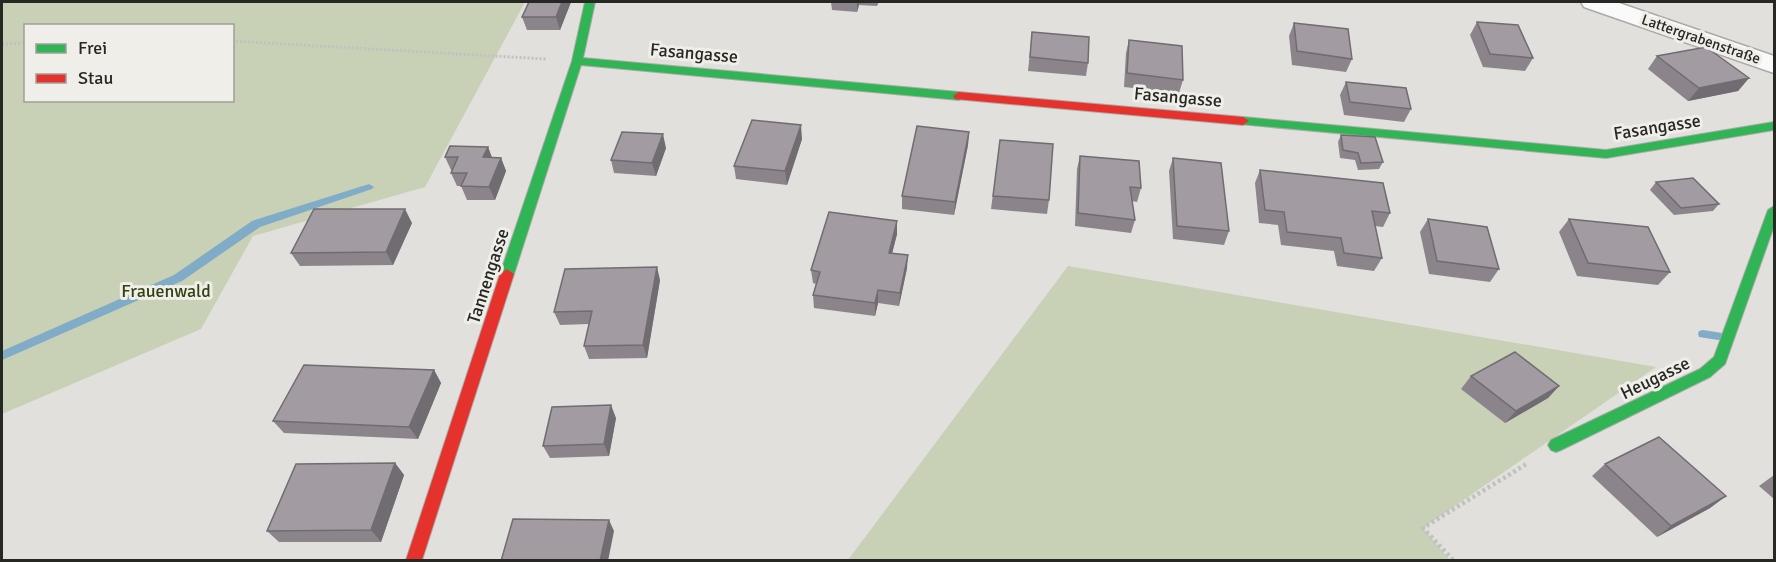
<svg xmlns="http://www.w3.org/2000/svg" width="1776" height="562" viewBox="0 0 1776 562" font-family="Signika,sans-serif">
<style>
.green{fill:#c8d0b6;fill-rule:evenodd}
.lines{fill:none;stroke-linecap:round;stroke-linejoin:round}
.stream{fill:#80acc7;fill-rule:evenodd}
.street-casing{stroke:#abaaa7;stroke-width:3}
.fast-casing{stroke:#abaaa7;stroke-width:2}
.jam-casing{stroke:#abaaa7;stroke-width:2}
.path-far1{stroke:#c1c1c0;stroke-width:3;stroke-dasharray:2 2;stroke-linecap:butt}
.path{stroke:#c1c1c0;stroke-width:4.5;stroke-dasharray:3 3;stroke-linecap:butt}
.street{fill:#fafafa;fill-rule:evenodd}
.fast{fill:#30b455;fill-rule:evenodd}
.jam{fill:#e5322d;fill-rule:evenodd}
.wall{fill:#8b858b}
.shaded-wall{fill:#716c71}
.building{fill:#a29ba2;stroke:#716c71;stroke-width:1.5}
.labels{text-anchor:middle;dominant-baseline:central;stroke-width:6;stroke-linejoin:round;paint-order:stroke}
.far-street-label{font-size:15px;fill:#272724;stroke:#efeee8}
.street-label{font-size:18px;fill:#272724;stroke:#efeee8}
.park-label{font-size:18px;fill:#334010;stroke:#efeee8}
</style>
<rect width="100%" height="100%" fill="#e1e0dc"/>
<path class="green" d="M2,2h523l-100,185 -172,49 -52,93 -199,85zM26,26h206v74h-206z
M1068,266l588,101 -233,161 27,32h-602z"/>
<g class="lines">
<path class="stream" d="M369,184l5,3 -2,2 -112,38 -78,54 -180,79v-9l172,-76 78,-54z
M1703,330l19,3 2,3 -2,3 -4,1 -19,-3 -1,-3 1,-3z"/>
<defs>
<path id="street" d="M1581,2h35l158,54v17l-190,-66z"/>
<path id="fast" d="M585,2h10l-12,56 376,34 6,4 -6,4 -378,-35 -67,209 -7,5 -7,-5 72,-213z
M1243,117l363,33 168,-28v8l-168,28 -367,-34 -2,-3z
M1774,206v20l-49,138 -15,13 -149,73 -5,2 -5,-2 -3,-5 3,-5 149,-71 14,-12 54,-147z"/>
<path id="jam" d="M959,92l284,25 6,4 -6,4 -288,-26 -2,-3z
M507,269l7,5 -92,286h-16l94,-286z"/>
</defs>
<use href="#street" class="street-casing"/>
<use href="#fast" class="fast-casing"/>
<use href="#jam" class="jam-casing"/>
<path class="path-far1" d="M232,41l314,18
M2,44l24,-1"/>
<path class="path" d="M1453,560l-30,-32 105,-65"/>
<use href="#street" class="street"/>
<use href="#fast" class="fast"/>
<use href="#jam" class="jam"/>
</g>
<path class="wall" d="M529,2h42l-11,28h-33l-5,-13z
M831,2h48l-2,4 -18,-1 -2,7 -25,-2z
M1477,22l56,36 -8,13 -42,-4 -13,-32z
M1294,23l58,36 -6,13 -54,-7 -3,-29z
M1032,32l56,31 -2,13 -58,-5z
M1129,40l54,40 -4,13 -55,-6 2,-34z
M1657,56l92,22 -11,13 -50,10 -40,-32z
M1346,82l65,27 -7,13 -60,-7 -4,-20z
M969,132l-1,13 -14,70 -52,-6v-13z
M1341,135l42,27 -4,7 -21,1 -3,-10 -15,-2 -2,-16z
M802,139l-15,46 -51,-6 -2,-13z
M1000,140l49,60 -2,14 -56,-5z
M488,147l4,11h9l5,13 -11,29h-28l-6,-14h-4l-6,-13 1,-3h-1l-6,-13z
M666,148l-10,28 -42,-3 -3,-13z
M1080,156l61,32 -4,14 -5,-1 3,19 -4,13 -56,-7 2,-57z
M1173,158l56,73 -5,14 -51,-6 -4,-68z
M1260,170l130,43 -7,14 -8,-1 7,32 -8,13 -37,-5 -3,-15 -53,-6 -3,-20 -19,-2 -4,-40z
M1656,182l63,22 -6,7 -39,4 -24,-25z
M1428,219l71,50 -9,13 -61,-8 -9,-42z
M1569,219l101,53 -12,13 -81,-9 -18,-44z
M897,221v13l-5,19 15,15 -8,38 -21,-3 -3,13 -61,-8 -1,-13 3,-11 -3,-1 -2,-13z
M412,223l-19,42 -93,1 -9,-13z
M660,280l-13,78 -58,1 -5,-13 5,-22 -29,1 -6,-13z
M434,370l7,13 -23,56 -134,-6 -11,-12z
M1471,376l88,10 -11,12 -43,25 -44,-34z
M616,418l-7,38 -59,2 -7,-12z
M395,463l9,12 -23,67h-102l-12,-11z
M1605,464l121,32 -16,12 -53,29 -65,-61z
M1774,475v24l-15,-13z"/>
<path class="shaded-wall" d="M562,2h9l-11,28 -4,-13z
M857,2h2v3l-2,7z
M1749,78l-11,13 -50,10 11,-13z
M801,125l1,14 -15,46 -2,-14z
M969,132l-1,13 -14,70 1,-13z
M663,134l3,14 -10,28 -4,-13z
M488,147l5,13 -10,-3z
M501,158l5,13 -11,29 -6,-13z
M405,209l7,14 -19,42 -7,-13z
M897,221v13l-8,32v-13z
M908,255l-1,13 -8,38 1,-13z
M657,267l3,13 -13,78 -4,-13z
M878,290v13l-3,13v-13z
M434,370l7,13 -23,56 -9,-12z
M1559,386l-11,12 -43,25 11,-12z
M611,405l5,13 -7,38 -5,-12z
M395,463l9,12 -23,67 -10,-12z
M1726,496l-16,12 -53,29 14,-11z
M609,520l5,11 -6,30h-8z"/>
<path class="building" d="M529,2h33l-6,15h-34z
M1477,22l41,3 15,33 -43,-4z
M1294,23l54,6 4,30 -55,-8z
M1032,32l57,5 -1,26 -58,-6z
M1129,40l53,6 1,34 -56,-7z
M1706,47l43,31 -50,10 -42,-32z
M1346,82l60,6 5,21 -61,-7z
M752,120l49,5 -16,46 -51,-5z
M917,126l52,6 -14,70 -53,-6z
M622,132l41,2 -11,29 -41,-3z
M1341,135l34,2 8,25 -22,1 -3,-10 -15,-3z
M1000,140l53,4 -4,56 -56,-4z
M450,146l38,1 -5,10 18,1 -12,29 -28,-1 6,-13h-16l7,-16h-13z
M1080,156l59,5 2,27 -11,-1 5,33 -57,-7z
M1173,158l48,5 8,68 -52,-5z
M1260,170l123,13 7,30 -18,-2 10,47 -38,-5 -3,-15 -54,-6 -3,-20 -19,-2z
M1693,178l26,26 -38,4 -25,-26z
M314,209h91l-19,43 -95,1z
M829,212l68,9 -8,32 19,2 -8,38 -22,-3 -3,13 -62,-8 7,-23 -9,-2z
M1428,219l59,8 12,42 -62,-8z
M1569,219l79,8 22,45 -82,-9z
M657,267l-14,78 -59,1 8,-35 -38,1 11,-43z
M1515,352l44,34 -43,25 -45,-35z
M304,365l130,5 -25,57 -136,-6z
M611,405l-7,39 -61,2 9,-39z
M1659,437l67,59 -55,30 -66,-62z
M395,463l-24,67 -104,1 29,-67z
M513,519l96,1 -9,41h-99z"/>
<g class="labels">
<g class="far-street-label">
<text transform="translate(1701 39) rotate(19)">Lattergrabenstraße</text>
</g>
<g class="street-label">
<text transform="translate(694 53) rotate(5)">Fasangasse</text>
<text transform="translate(1178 97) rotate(5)">Fasangasse</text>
<text transform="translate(1657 127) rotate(-9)">Fasangasse</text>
<text transform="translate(488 276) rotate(-72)">Tannengasse</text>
<text transform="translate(1655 378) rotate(-26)">Heugasse</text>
</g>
<g class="park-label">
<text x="166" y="291">Frauenwald</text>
</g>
</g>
<rect width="1776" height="562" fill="none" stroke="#272724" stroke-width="6"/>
<rect x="24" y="24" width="210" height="78" fill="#efeee8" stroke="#9f9e9a" stroke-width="1.5"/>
<rect x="36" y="44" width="30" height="9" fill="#30b455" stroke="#9f9e9a" stroke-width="1.5"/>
<text x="78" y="54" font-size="18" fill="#272724">Frei</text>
<rect x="36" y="74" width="30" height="9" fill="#e5322d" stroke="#9f9e9a" stroke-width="1.5"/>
<text x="78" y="84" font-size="18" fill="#272724">Stau</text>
</svg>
